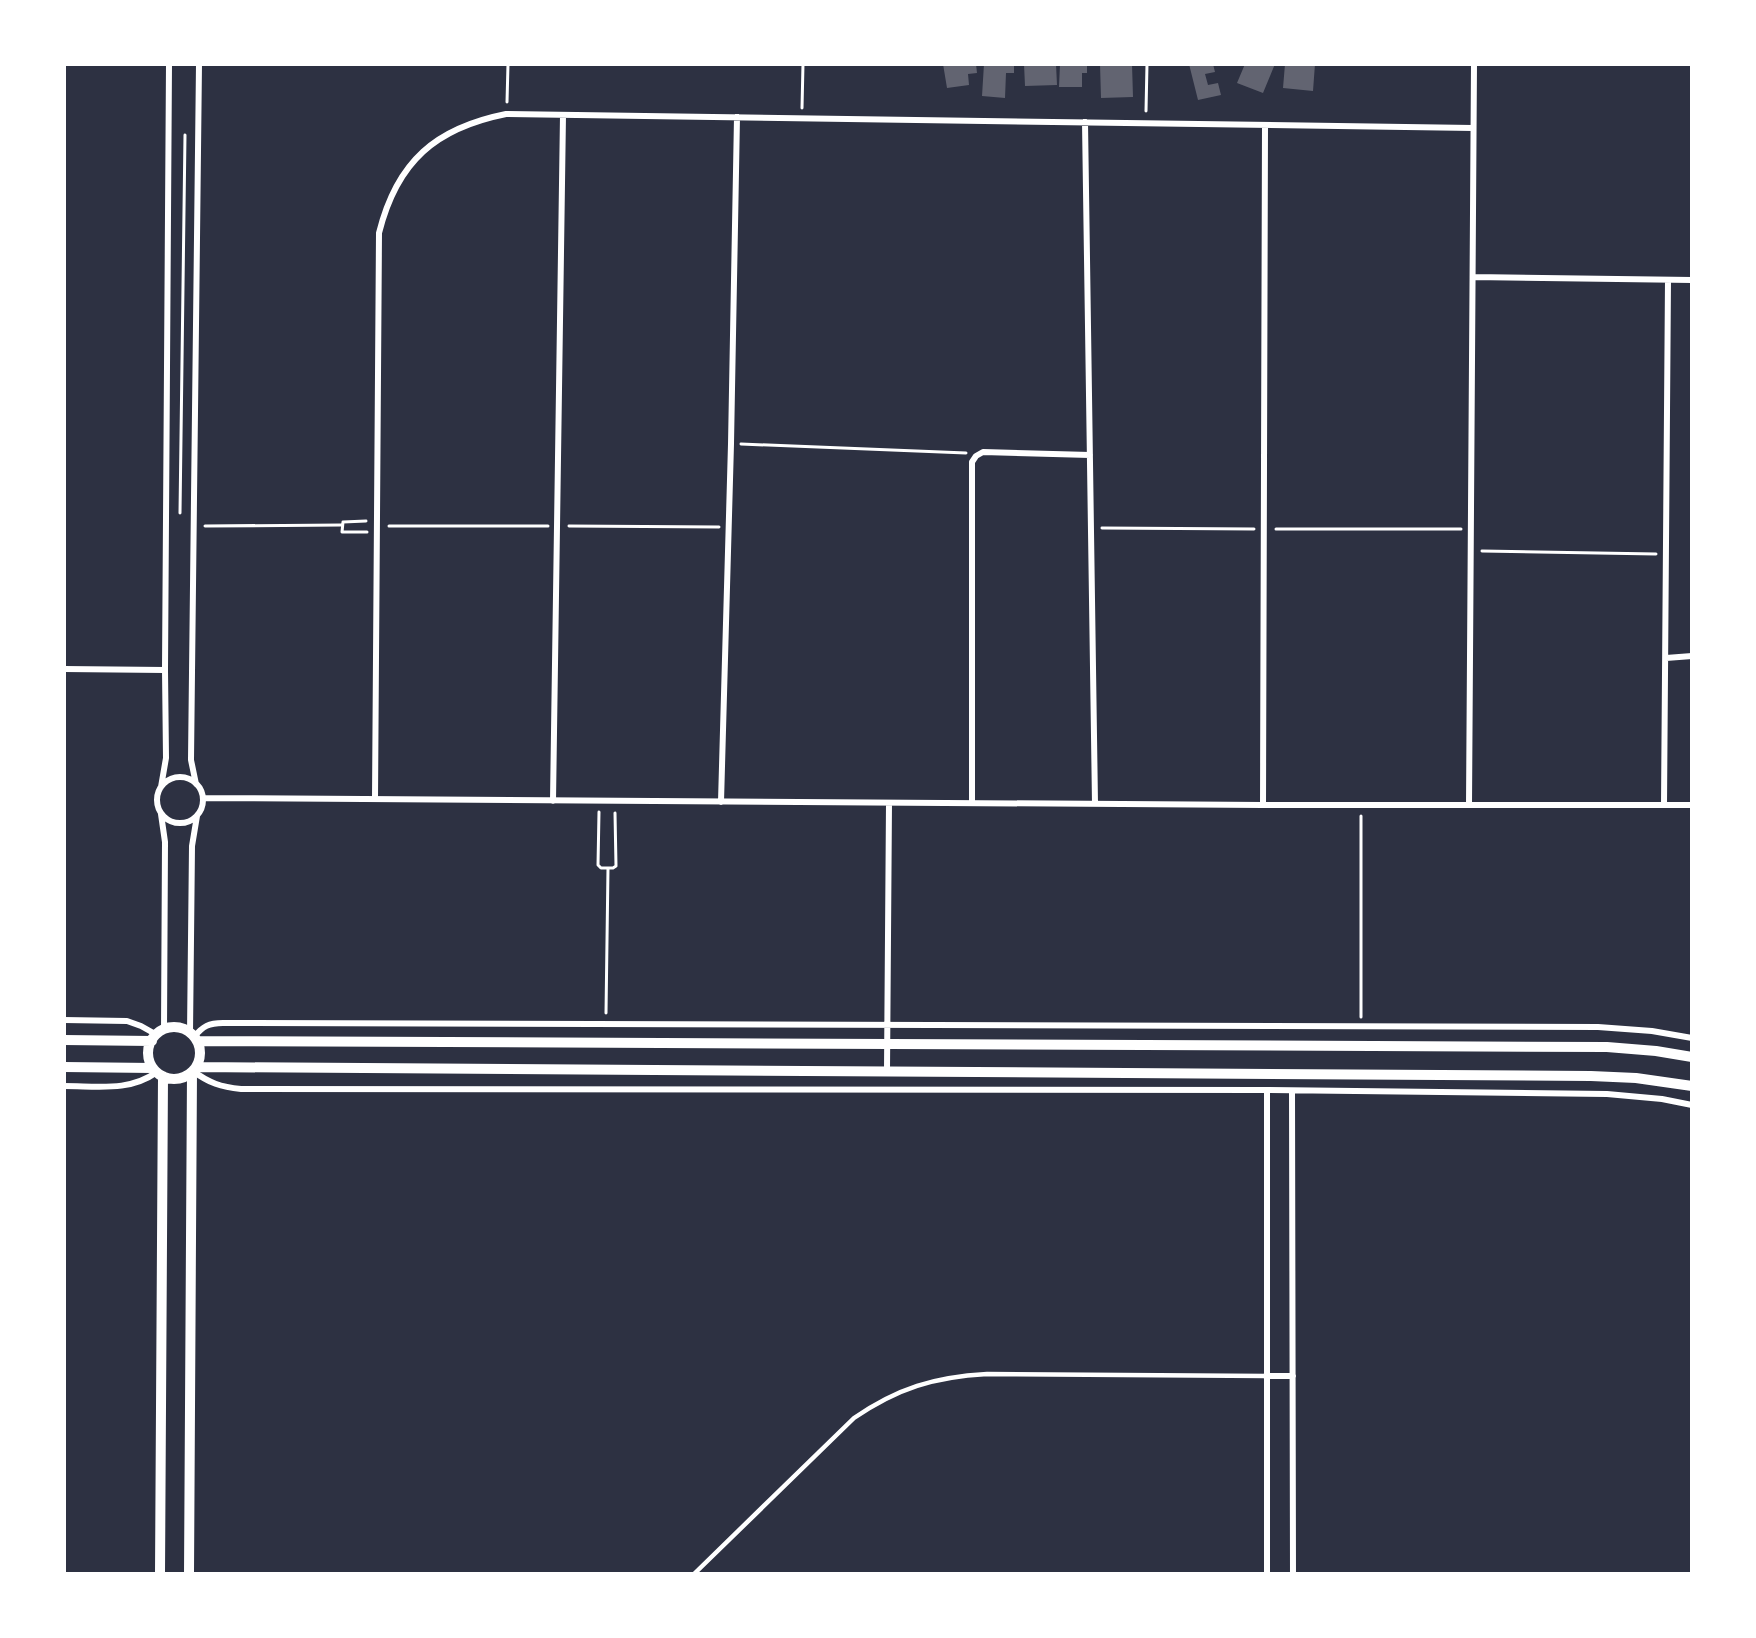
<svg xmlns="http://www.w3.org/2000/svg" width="1756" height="1638" viewBox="0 0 1756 1638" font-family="Raleway,sans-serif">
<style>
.building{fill:#626471}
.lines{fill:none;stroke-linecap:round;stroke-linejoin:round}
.path{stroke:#fff;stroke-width:3}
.service{stroke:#fff;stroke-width:4.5}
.minor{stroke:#fff;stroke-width:6}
.tertiary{stroke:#fff;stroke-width:10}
</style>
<rect width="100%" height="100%" fill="#2d3142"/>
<path class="building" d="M943,64h33l1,9 -9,1 1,11 -22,3z
M984,64h30v9h-8l-1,25 -23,-2z
M1024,64h32l1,21 -32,1z
M1060,64h27v9h-5v14h-23z
M1100,64h32l1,33 -32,1z
M1189,64h24l2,8 -10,2 3,11 10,-2 3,12 -23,5z
M1245,64h30l-12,29 -26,-10z
M1285,64h30l-2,27 -30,-3z"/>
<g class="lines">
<path class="path" d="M507,102l1,-38
M802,108l1,-44
M1146,111l1,-47
M741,444l225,9
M180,513l5,-378
M366,521l-23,1 -1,10h25
M205,526l136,-1
M389,526h159
M569,526l150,1
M1102,528l152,1
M1276,529h185
M1482,551l174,3
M599,812l-1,53 3,3h12l3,-2 -1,-53
M1361,816v201
M606,1013l2,-145"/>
<path class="service" d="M694,1574l160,-156c44,-30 80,-41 133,-44l279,2"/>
<path class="minor" d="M1085,122l10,682
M1473,277l219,3
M1666,658l26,-2
M64,669l101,1
M157 800a23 23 0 1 1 46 0a23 23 0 1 1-46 0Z
M196,784l-5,-24 8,-696
M161,787l5,-29 -1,-88 4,-606
M204,798l1059,7h429
M375,799l4,-566c18,-72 57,-105 127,-119l967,14
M553,801l10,-686
M721,802l10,-358 6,-327
M972,803v-341l4,-6 7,-4 107,3
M1263,805l2,-680
M1469,805l5,-741
M1664,805l4,-525
M161,814l4,28 -1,188
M64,1020l63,1 14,5 16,9
M190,1033l2,-187 5,-30
M194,1037c9,-11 15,-14 29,-14l1375,4 54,4 40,7
M887,1070l2,-267
M193,1071c16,12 28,16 48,18l1026,1 340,4 55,5 30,6
M64,1086c34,0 65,6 93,-14
M1292,1091l1,483
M1266,1376h27
M1267,1574v-484"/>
<path class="tertiary" d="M148 1053a26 26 0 1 1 52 0a26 26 0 1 1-52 0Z
M64,1040l88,1
M197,1041l1410,6 49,4 36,6
M64,1067l89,1
M196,1067l1395,9 45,2 56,8
M160,1574l3,-498
M189,1574l3,-502"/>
</g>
<rect width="1756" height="1638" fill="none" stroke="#ffffff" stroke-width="132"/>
</svg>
